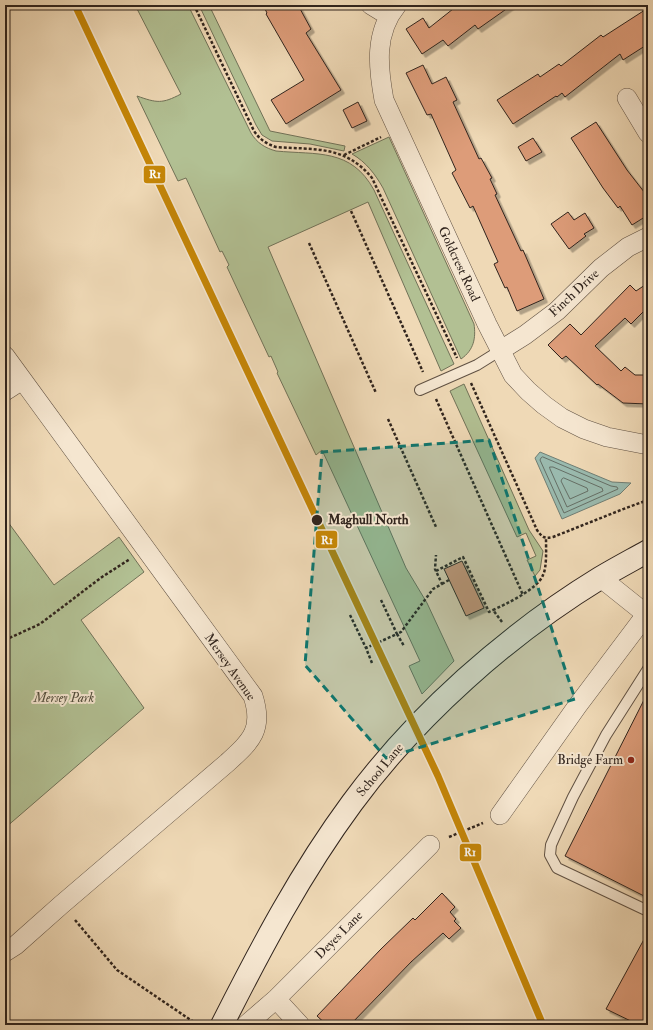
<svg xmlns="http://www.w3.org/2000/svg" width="653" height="1030" viewBox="0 0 653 1030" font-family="'IM FELL Double Pica',serif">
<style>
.green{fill:#b2c093;stroke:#717258}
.water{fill:#9abaae;stroke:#707e74}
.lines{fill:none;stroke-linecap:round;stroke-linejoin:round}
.shore{stroke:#656f66;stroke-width:1}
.building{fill:#dd9c79;stroke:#30241d;filter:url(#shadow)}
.lane-casing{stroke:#605143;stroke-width:12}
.street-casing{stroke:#605143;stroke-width:20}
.secondary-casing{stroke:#30241d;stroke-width:24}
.path{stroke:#30241d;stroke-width:2.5;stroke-dasharray:3 2;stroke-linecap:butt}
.lane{stroke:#f5e6d0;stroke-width:10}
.street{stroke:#f5e6d0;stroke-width:19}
.secondary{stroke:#f5e6d0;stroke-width:22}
.rail-1-casing{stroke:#f5e6d0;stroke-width:10}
.rail-1{stroke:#c58607;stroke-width:7}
.marked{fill:#0f766e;fill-opacity:0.2;stroke:#0f766e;stroke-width:3;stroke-dasharray:8 5;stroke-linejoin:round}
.stop-dot{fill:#30241d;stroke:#f5e6d0;stroke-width:1.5}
.poi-dot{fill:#8f2418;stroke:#f5e6d0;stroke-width:1.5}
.labels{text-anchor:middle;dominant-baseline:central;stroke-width:4;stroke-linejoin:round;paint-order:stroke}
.street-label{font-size:13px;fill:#30241d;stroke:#f5e6d0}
.stop-label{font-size:13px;font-weight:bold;fill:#30241d;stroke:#f5e6d0;text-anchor:start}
.park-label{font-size:13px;font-style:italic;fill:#504b3a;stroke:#f5e6d0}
.poi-label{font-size:13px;fill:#30241d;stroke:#f5e6d0;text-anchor:end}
.line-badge{stroke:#f5e6d0;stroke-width:1.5}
.badge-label{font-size:11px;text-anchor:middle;font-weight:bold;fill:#fff}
</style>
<defs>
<filter id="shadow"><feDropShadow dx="3.5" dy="3.5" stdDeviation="0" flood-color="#0004"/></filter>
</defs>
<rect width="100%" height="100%" fill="#efd9b6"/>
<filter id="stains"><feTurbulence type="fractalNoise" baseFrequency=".005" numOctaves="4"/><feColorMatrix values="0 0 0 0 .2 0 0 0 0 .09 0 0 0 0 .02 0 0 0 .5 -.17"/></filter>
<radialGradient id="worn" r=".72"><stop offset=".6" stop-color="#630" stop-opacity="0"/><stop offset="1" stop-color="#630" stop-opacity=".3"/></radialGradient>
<path class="green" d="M135,5h53l63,128c6,10 14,15 25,18 41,4 75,-3 98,39l80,174 -13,7 -73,-169 -100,45 138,321 21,35 27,58 -32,33 -13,-28 11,-5 -98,-211 -6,5 -39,-82 1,-1 -7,-16 -2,1 -42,-90 2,-2 -7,-14 -2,1 -34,-74 -8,3 -41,-85c20,7 25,8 44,-2z
M199,5h10l61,126 75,15 -1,5 -34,-7 -38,-3 -10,-6 -6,-10z
M389,137l85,187c2,14 0,26 -13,35l-78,-171c-8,-14 -17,-26 -31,-34z
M464,384l65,146 14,21 -3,19 -5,6 -8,-16 9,-4 -10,-23 -9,4 -67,-146z
M5,518l49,67 65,-48 25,35 -63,48 63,88 -139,120z"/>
<path class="water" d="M540,452l72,30 19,1 -11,11 -58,25 -27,-61z"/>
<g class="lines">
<path class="shore" d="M543,457l68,29 6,1 1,2 -54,24 -24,-53 1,-2z
M550,467h3l49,21 1,3 -36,16 -17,-38z
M564,478l23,10 1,3 -18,8 -9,-18 1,-2z"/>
</g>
<path class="building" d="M263,5h35l13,24 -5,4 35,57 -55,34 -15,-24 33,-20 -38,-66 1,-1z
M458,5h54l-34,24 -3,-4 -27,21 -5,-6 -21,14 -16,-25 17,-11 6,10z
M648,8v36l-25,16 -3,-6 -55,43 -3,-4 -5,4 -1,-1 -43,28 -16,-24 41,-26 2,3 19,-13 2,2 40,-31 2,2z
M423,65l9,19 14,-7 11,23 -4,2 26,57 2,-1 11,20 -2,1 7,15 -2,1 26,56 2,-1 21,49 -27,12 -10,-24 -2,1 -11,-24 4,-2 -25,-56 -3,2 -18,-35 4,-3 -25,-56 -4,1 -21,-42z
M358,102l9,19 -15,7 -9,-18z
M596,122l31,48 21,27v18l-16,10 -12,-19 -2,2 -15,-20 -32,-50z
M533,138l9,14 -16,9 -8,-14z
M568,212l6,8 11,-7 9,15 -10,6 2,2 -17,13 -18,-25z
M648,283v24l-17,17 -6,-6 -30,28 26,25 4,-4 10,8h13v29l-25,-1 -25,-19 -1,1 -31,-29 -4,3 -14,-14 22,-21 11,11 49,-50 6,6z
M462,561l22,47 -18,8 -22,-47z
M648,692v206l-83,-42z
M442,893l13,14 -5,5 6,7 -2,2 7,7 -12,11 -6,-6 -32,29 1,-1 -62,64h-23l-10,-9 64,-67 32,-31 2,2z
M648,932v93h-9l-33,-16z"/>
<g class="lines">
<defs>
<path id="lane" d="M420,390l57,-25 24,-15
M648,669l-42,66 -33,62 -18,39 -4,9 -1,10 7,13 91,43"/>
<path id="street" d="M371,5l18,11
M397,5c-23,28 -19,62 -13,95l103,224 26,51 15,16 16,14 18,13 22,11 23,8 41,8
M627,98l21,35
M501,350l24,-15 32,-24 44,-43 27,-21 20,-10
M5,356l248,340c11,34 -2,45 -26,67l-166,142 -45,40 -11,7
M5,391l17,-11
M601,578l45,36
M500,815l78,-110 70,-93
M276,999l24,26
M246,1025l30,-26 154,-154"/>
<path id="secondary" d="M222,1025c39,-77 79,-153 130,-222 64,-87 155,-168 248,-225 15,-9 32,-18 48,-27"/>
</defs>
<use href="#lane" class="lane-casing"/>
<use href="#street" class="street-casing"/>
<use href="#secondary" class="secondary-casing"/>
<path class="path" d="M194,5l60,126c6,9 13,13 22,16 39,3 69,-2 96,31l85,180
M344,155l37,-18
M351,211l72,161
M309,243l67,150
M471,383l66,147c5,7 7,9 16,7l73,-29 22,-8
M436,399l87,196
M388,419l48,108
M436,571l27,-14 26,55 4,-2
M442,584l7,-4
M381,600l16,34 4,-2 32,-43 9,-5 -7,-15 1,-14
M350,615l16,33
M502,622l-9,-12c13,-6 45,-21 50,-35 4,-8 3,-26 3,-37
M5,640l35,-16 62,-47 28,-18
M372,663l-6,-15 31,-14 7,12
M449,837l34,-14
M75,920l42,50 81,55"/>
<use href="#lane" class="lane"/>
<use href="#street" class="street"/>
<use href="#secondary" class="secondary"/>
<defs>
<path id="rail-1" d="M75,5l363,771 105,249"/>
</defs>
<use href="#rail-1" class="rail-1-casing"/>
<use href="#rail-1" class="rail-1"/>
</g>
<path class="marked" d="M489,440l86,259 -189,59 -81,-93 17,-213z"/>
<circle class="stop-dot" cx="317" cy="520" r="6"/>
<circle class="poi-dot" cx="631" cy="760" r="4"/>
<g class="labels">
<g class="street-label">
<text transform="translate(459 264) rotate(65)">Goldcrest Road</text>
<text transform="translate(574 293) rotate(-43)">Finch Drive</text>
<text transform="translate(230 667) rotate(55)">Mersey Avenue</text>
<text transform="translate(380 770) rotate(-50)">School Lane</text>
<text transform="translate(339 935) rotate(-45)">Deyes Lane</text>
</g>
<g class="stop-label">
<text x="328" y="520">Maghull North</text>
</g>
<g class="park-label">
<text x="64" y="698">Mersey Park</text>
</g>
<g class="poi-label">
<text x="623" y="760">Bridge Farm</text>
</g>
</g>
<g class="line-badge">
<rect x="143" y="165" width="23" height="19" rx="4" fill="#c58607"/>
<rect x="315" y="530" width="23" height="19" rx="4" fill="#c58607"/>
<rect x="459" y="843" width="23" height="19" rx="4" fill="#c58607"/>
</g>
<g class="badge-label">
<text x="155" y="178">R1</text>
<text x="327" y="544">R1</text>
<text x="470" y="856">R1</text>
</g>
<rect width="653" height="1030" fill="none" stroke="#efd9b6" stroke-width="20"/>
<rect x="6" y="6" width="641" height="1018" fill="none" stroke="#30241d" stroke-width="2"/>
<rect x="10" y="10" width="633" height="1010" fill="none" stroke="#30241d"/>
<rect width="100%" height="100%" filter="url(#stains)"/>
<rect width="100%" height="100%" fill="url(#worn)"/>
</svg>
